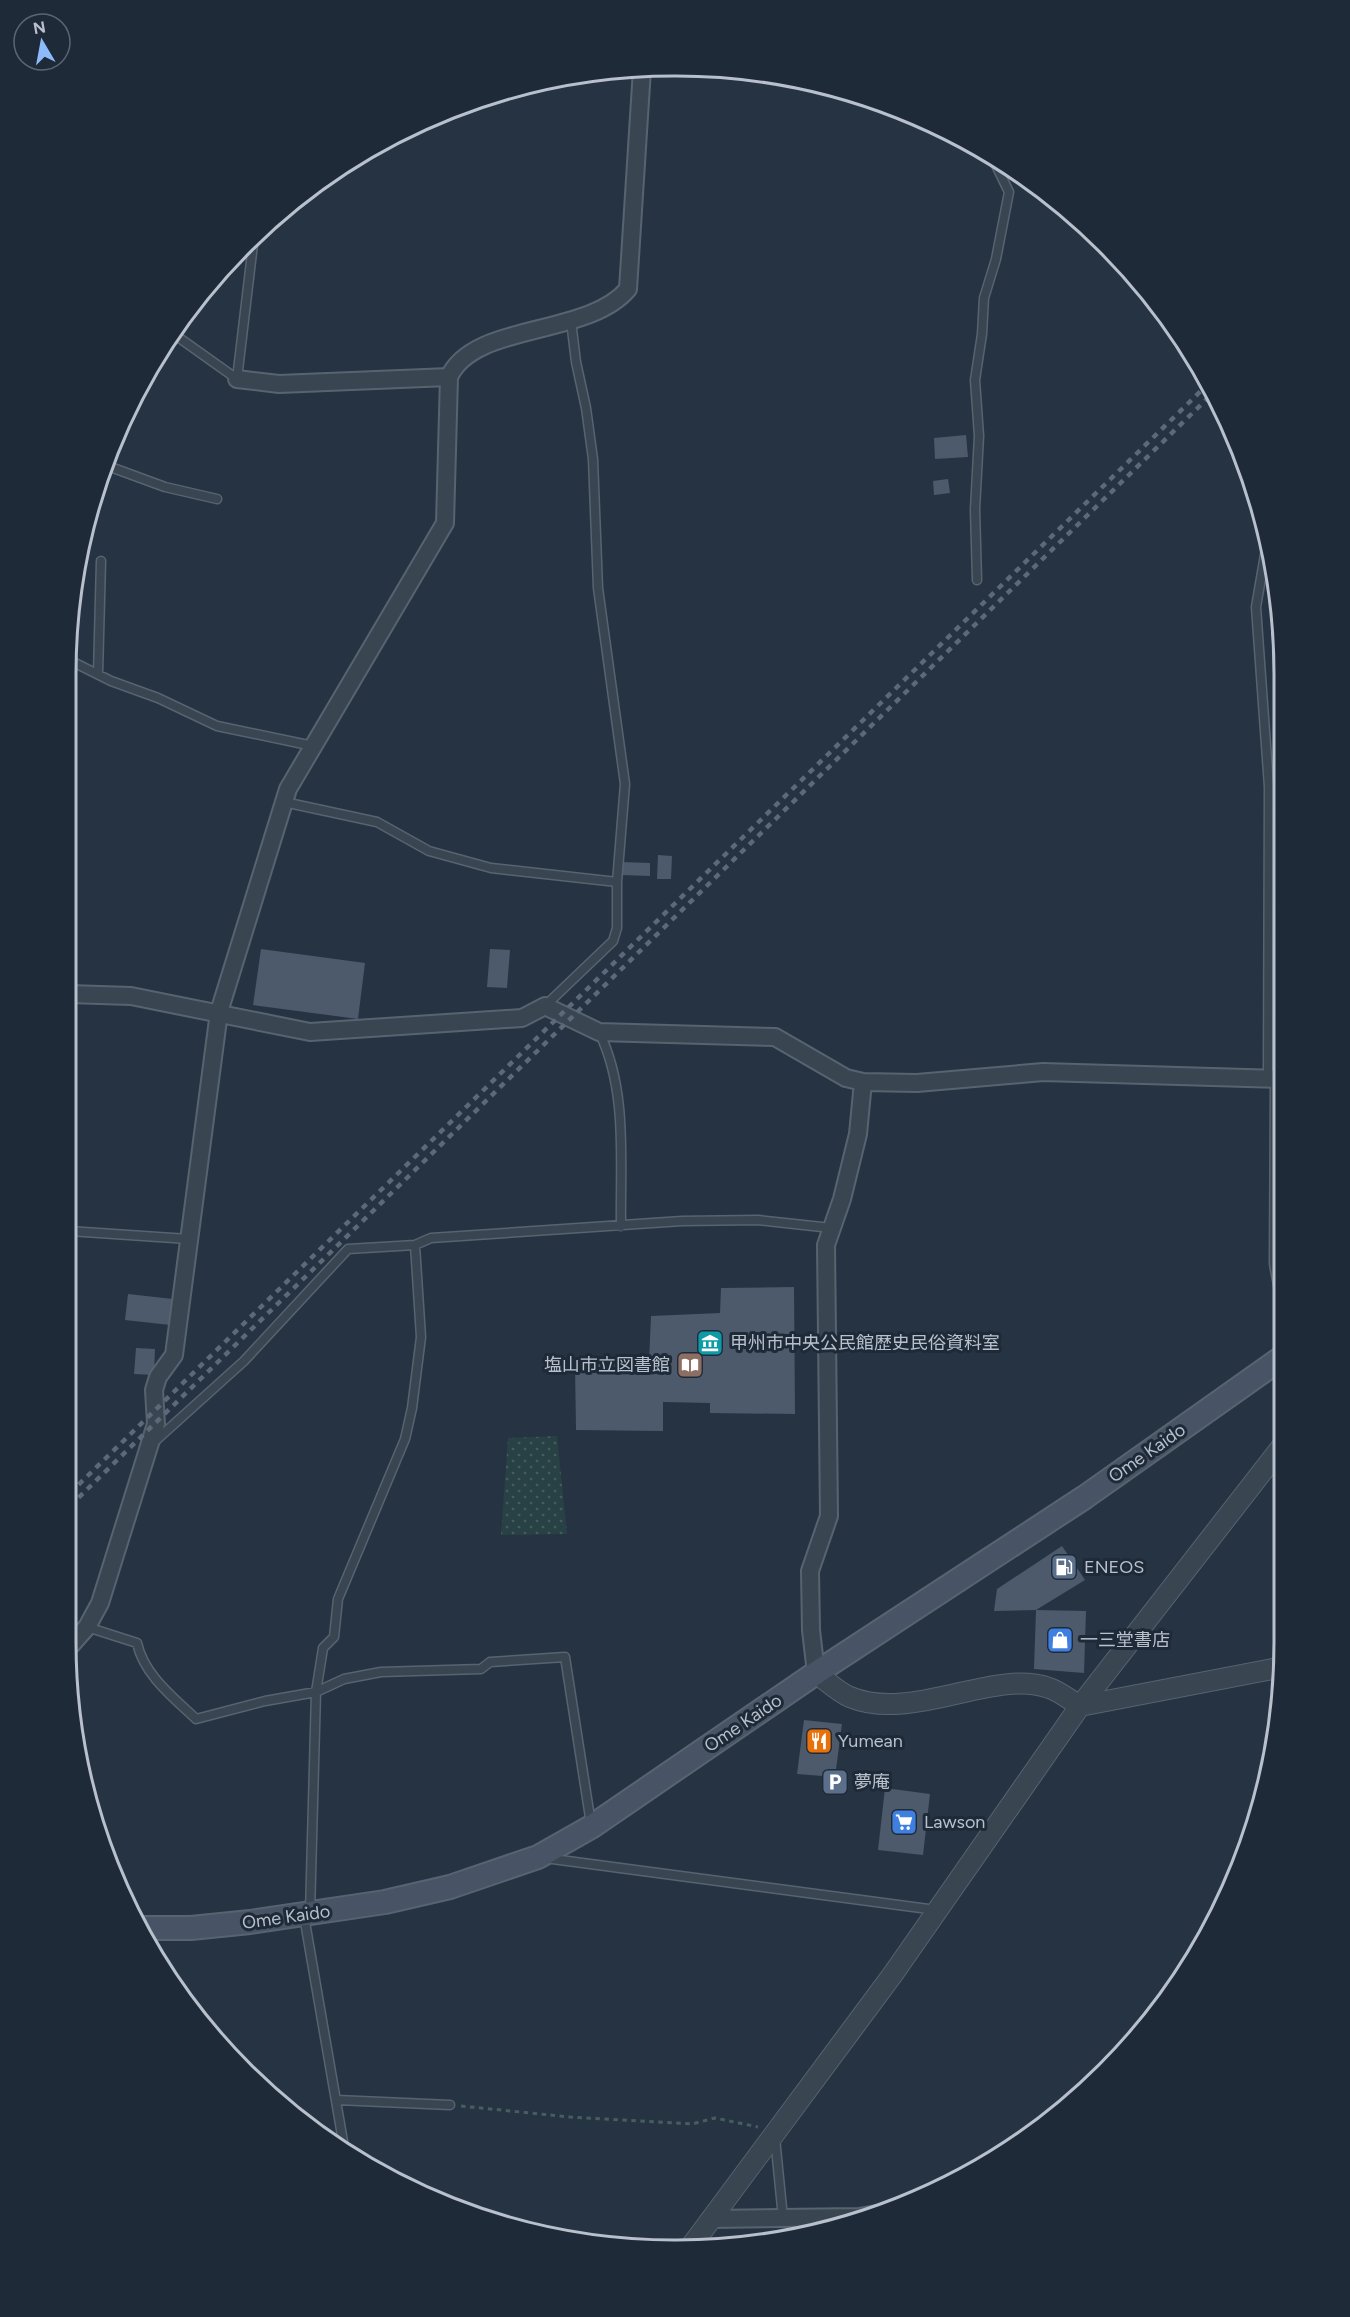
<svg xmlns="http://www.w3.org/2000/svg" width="1350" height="2317" viewBox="0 0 1350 2317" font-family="Figtree,'Noto Sans JP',sans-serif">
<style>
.park{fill:url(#park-dots)}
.building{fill:#4c5a6c}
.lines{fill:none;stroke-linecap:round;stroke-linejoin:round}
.service-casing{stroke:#586370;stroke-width:11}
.minor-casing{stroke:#586370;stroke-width:20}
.tertiary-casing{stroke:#586370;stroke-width:22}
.secondary-casing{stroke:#586370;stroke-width:26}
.path{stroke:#465e60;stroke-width:3;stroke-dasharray:4.5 4.5;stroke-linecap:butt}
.service{stroke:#3a4552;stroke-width:8}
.minor{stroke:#3a4552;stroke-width:16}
.tertiary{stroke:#3a4552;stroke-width:20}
.secondary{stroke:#485465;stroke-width:22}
.rail{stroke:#5c6979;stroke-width:4.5;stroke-dasharray:6 6;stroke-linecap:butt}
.labels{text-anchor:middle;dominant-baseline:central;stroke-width:6;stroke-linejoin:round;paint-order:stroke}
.poi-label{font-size:18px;fill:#b7c0cc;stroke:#1f2a38;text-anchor:start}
.street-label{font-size:18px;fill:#b7c0cc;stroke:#1f2a38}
.rim{fill:none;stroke:#b7c0cc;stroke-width:3}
</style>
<defs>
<pattern id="park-dots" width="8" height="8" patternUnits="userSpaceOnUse" patternTransform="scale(1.5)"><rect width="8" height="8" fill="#284144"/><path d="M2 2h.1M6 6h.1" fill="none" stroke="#455b5e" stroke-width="1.8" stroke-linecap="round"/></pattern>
</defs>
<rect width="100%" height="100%" fill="#263343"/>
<path class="park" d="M557,1436l10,98 -66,1 7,-97z"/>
<path class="building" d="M966,435l2,22 -33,2 -1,-21z
M948,479l2,14 -16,2 -1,-14z
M658,855l14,1 -1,23h-14z
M621,862l29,1v13l-29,-1z
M261,949l104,14 -7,56 -105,-14z
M490,949l20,1 -3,38 -20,-1z
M794,1287l1,127 -85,-1v-10l-47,-1v29l-87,-1 -1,-65 74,-3 2,-46 69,-3 1,-25z
M128,1294l45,5 -3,26 -45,-5z
M136,1348l19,1 -1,26 -20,-1z
M1062,1546l23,34 -49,30 -42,1 3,-22z
M1036,1610l50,1 -2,62 -50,-4z
M804,1720l38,4 -7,53 -38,-3z
M885,1788l45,6 -7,61 -45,-5z"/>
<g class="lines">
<defs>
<path id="service" d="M170,335l8,2 59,42 17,-143
M105,465l60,22 52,12
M1266,549l-10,58 13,180 -1,292
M977,580l-2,-71 4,-73 -4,-56 7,-46 2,-36 12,-39 13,-67 -17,-35
M67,659l44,22 47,17 59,28 96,20
M98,674l3,-113
M1269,787l14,-1
M284,802l93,20 52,29 62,17 126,14
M545,1006l68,-65 4,-13v-46l8,-98 -27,-196 -5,-129 -7,-51 -10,-46 -5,-41
M599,1032c29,58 21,131 22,194
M1275,1079l-1,185 9,48
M69,1231l119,8
M415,1245l16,-7 251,-17 76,-1 73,8
M153,1443l91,-82 104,-112 67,-4 6,92 -9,71 -7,31 -67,160 -4,38 -11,11 -7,44 -6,221
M87,1627l50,16c7,32 36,54 59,76l69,-18 51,-9 28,-13 37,-7 100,-3 9,-7 75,-5 26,167
M545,1858l391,52
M304,1916l41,237
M337,2100l113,5
M775,2138l8,80"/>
<path id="minor" d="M237,379l42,5 170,-7
M69,994l62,2 179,36 212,-14 23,-12 54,26 176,5 71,41 17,4 54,1 126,-11 240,7
M71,1645l16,-18 13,-24 56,-179 -2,-34 4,-13 16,-22 45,-343 69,-223 157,-266 4,-146c25,-55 139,-40 179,-88l14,-220
M816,1673l-5,-43 -1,-59 19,-55 -3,-271 16,-46 16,-65 5,-52
M710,2219l149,-2 23,-4"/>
<path id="tertiary" d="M816,1673c11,8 22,19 34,24 62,26 144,-29 199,-9 10,3 21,12 31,18l203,-39
M689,2249l204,-275 187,-268 203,-261"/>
<path id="secondary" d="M139,1928h52l59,-6 135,-20 65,-15 88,-30 53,-30 225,-154 269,-176 198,-140"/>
</defs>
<use href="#service" class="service-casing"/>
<use href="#minor" class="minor-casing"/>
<use href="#tertiary" class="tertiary-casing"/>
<use href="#secondary" class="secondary-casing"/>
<path class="path" d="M461,2106l109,11 122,7 23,-6 43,9"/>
<use href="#service" class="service"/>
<use href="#minor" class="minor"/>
<use href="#tertiary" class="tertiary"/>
<use href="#secondary" class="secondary"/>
<path class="rail" d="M70,1493l1138,-1109
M70,1506l1143,-1113"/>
</g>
<defs>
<symbol id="museum-square" viewBox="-11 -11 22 22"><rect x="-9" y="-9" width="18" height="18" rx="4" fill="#0f9aa8" stroke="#1f2a38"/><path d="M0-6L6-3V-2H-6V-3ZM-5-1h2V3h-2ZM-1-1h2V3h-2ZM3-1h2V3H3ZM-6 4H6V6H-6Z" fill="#fff"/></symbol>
<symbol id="library-square" viewBox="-11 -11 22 22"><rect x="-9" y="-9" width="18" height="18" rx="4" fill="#8d6e63" stroke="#1f2a38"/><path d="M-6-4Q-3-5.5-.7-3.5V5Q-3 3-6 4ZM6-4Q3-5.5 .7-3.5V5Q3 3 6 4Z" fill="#fff"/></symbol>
<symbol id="fuel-square" viewBox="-11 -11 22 22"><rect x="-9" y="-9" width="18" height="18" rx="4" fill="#5c6f8a" stroke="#1f2a38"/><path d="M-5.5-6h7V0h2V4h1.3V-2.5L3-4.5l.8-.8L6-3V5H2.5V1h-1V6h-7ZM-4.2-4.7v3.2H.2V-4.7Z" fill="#fff"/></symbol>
<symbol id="shop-square" viewBox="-11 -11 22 22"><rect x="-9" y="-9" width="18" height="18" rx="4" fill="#3f7fe0" stroke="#1f2a38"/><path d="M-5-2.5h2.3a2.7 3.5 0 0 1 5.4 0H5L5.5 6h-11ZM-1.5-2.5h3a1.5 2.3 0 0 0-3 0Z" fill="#fff"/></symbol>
<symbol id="restaurant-square" viewBox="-11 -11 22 22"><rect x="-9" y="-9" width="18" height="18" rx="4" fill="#e8710a" stroke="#1f2a38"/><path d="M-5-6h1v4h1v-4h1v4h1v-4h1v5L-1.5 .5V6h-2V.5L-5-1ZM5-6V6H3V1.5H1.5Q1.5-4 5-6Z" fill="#fff"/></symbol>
<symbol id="parking-square" viewBox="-11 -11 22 22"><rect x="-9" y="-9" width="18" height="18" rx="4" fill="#5c6f8a" stroke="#1f2a38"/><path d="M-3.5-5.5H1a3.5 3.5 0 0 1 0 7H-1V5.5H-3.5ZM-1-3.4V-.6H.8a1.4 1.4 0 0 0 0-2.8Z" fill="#fff"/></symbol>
<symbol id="supermarket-square" viewBox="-11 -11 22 22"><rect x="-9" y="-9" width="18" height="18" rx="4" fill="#3f7fe0" stroke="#1f2a38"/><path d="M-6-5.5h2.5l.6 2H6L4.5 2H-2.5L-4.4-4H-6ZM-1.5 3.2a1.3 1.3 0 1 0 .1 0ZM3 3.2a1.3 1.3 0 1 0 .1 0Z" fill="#fff"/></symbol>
</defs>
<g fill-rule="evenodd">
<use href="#museum-square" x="695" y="1328" width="30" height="30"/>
<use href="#library-square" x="675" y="1350" width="30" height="30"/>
<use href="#fuel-square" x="1049" y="1552" width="30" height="30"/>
<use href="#shop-square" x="1045" y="1625" width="30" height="30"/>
<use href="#restaurant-square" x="804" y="1726" width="30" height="30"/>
<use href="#parking-square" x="820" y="1767" width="30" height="30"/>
<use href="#supermarket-square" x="889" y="1807" width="30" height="30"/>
</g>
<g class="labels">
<g class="poi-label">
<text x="730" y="1343">甲州市中央公民館歴史民俗資料室</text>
<text x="670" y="1365" text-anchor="end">塩山市立図書館</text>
<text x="1084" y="1567">ENEOS</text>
<text x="1080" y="1640">一三堂書店</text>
<text x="838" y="1741">Yumean</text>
<text x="854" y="1782">夢庵</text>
<text x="924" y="1822">Lawson</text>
</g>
<g class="street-label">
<text transform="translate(1147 1453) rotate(-35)">Ome Kaido</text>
<text transform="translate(743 1723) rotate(-34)">Ome Kaido</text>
<text transform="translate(286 1917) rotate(-8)">Ome Kaido</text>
</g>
</g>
<path d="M0 0H1350V2317H0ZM674 76H676A598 598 0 0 1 1274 674V1642A598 598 0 0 1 676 2240H674A598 598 0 0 1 76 1642V674A598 598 0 0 1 674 76Z" fill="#1f2a38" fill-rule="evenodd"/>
<path class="rim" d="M674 76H676A598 598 0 0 1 1274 674V1642A598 598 0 0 1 676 2240H674A598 598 0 0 1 76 1642V674A598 598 0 0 1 674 76Z"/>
<g transform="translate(42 42) rotate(350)"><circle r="28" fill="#1f2a38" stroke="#5c6673" stroke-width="1.5"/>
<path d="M0-4.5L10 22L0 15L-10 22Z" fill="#8dbafb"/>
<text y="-9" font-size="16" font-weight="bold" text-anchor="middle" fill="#b7c0cc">N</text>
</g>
</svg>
